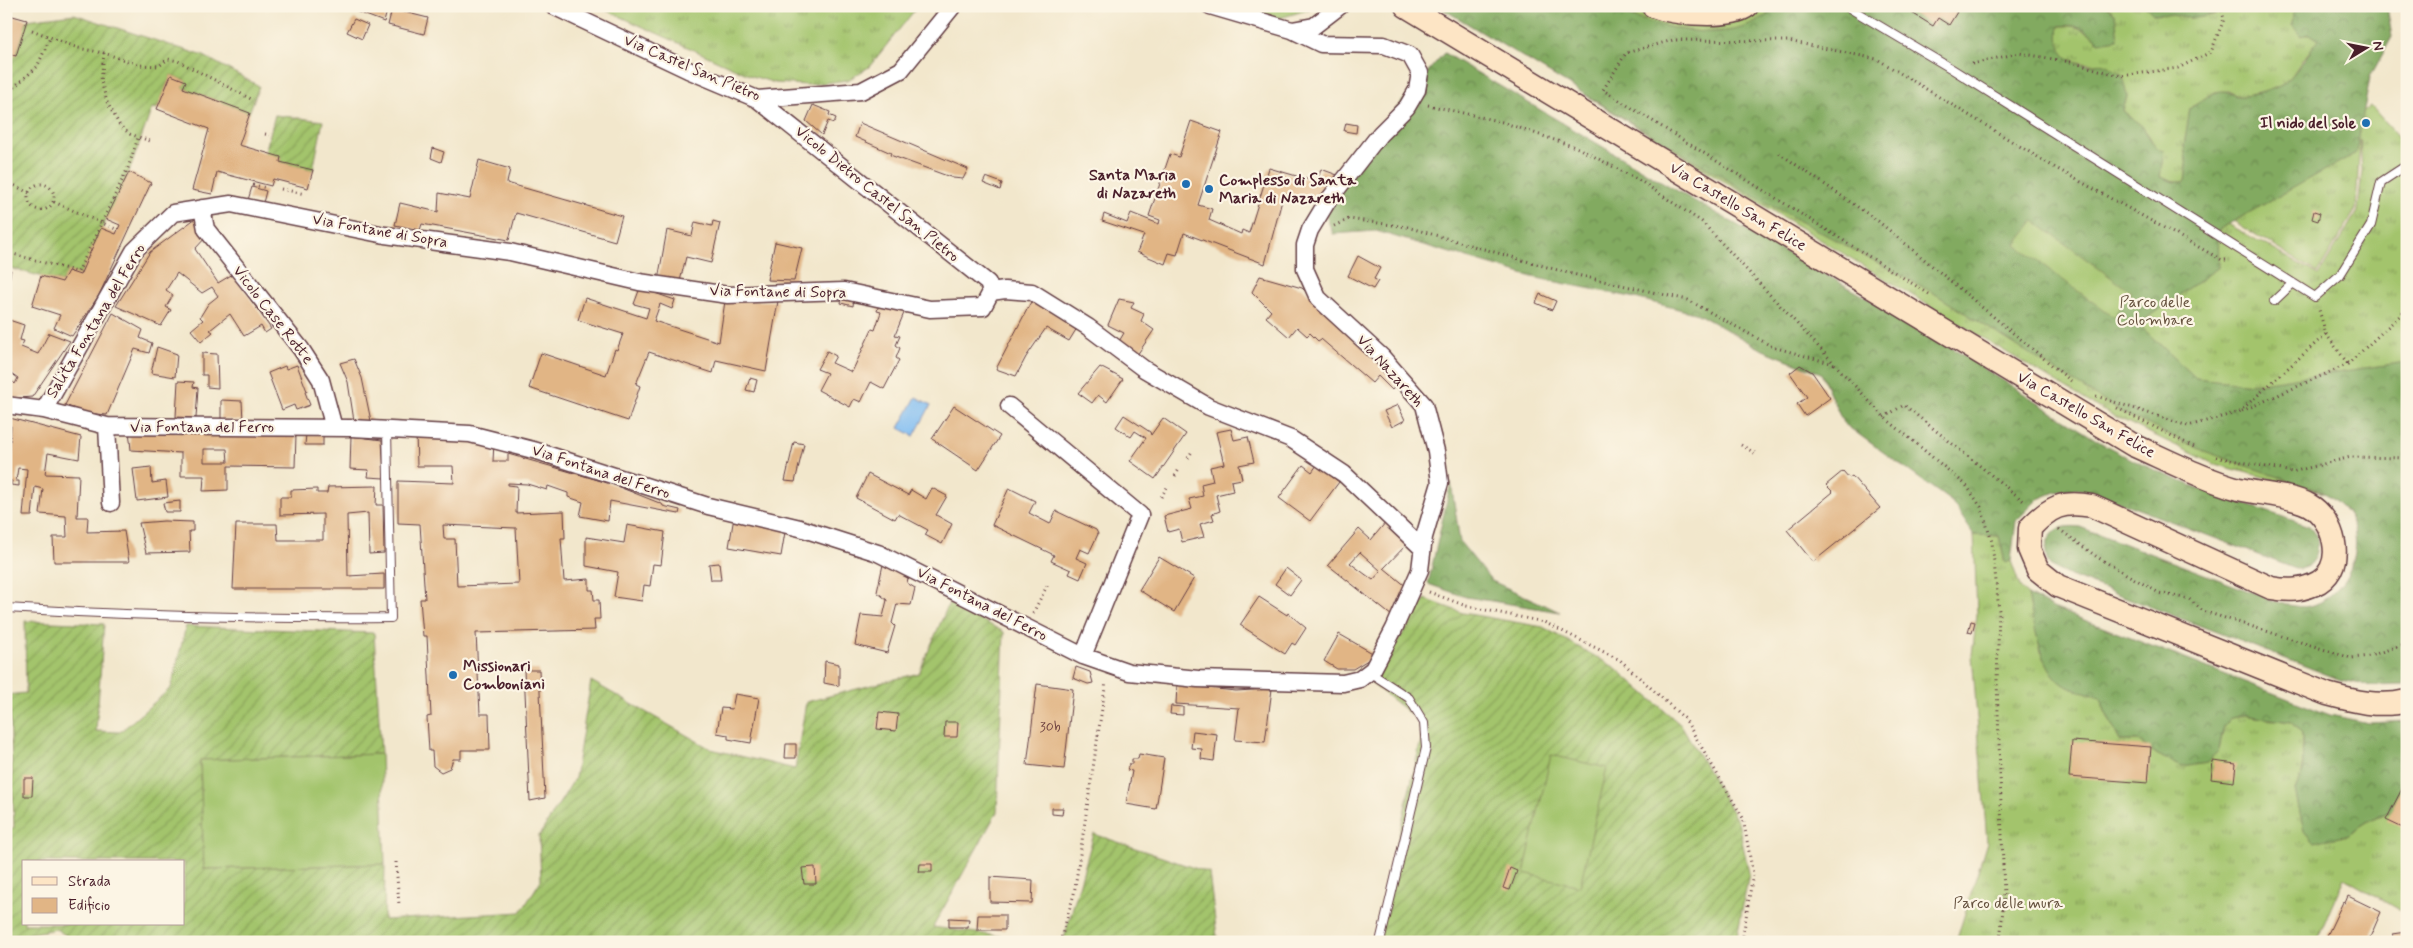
<svg xmlns="http://www.w3.org/2000/svg" width="2413" height="948" viewBox="0 0 2413 948" font-family="Mynerve,sans-serif">
<style>
.grass{fill:url(#grass-tufts);stroke:#76724c}
.forest{fill:url(#forest-crowns);stroke:#666446}
.garden{fill:url(#garden-furrows);stroke:#76724c;fill-rule:evenodd}
.pitch{fill:#a3c46c;stroke:#76724c}
.water{fill:#80bdf3;stroke:#656e8f}
.building{fill:#e1b585;fill-rule:evenodd}
.lines{fill:none;stroke-linecap:round;stroke-linejoin:round}
.lane-casing{stroke:#633d43;stroke-width:10}
.street-casing{stroke:#633d43;stroke-width:19}
.secondary-casing{stroke:#633d43;stroke-width:25}
.path{stroke:#633d43;stroke-width:3;stroke-dasharray:1 4;stroke-linecap:butt}
.lane{stroke:#fff;stroke-width:8}
.street{stroke:#fff;stroke-width:16}
.secondary{stroke:#fde5c5;stroke-width:22}
.poi-dot{fill:#1f6fb2;stroke:#fcf5e5;stroke-width:2}
.labels{text-anchor:middle;dominant-baseline:central;stroke-width:4.5;stroke-linejoin:round;paint-order:stroke}
.number-label{font-size:14px;fill:#704442}
.street-label{font-size:16px;fill:#4a1f2b;stroke:#fcf5e5}
.poi-label{font-size:16px;font-weight:bold;fill:#4a1f2b;stroke:#fcf5e5;text-anchor:end}
.park-label{font-size:16px;fill:#65513e;stroke:#fcf5e5}
</style>
<defs>
<pattern id="grass-tufts" width="24" height="20" patternUnits="userSpaceOnUse" patternTransform="scale(1.25)"><rect width="24" height="20" fill="#a3c46c"/><path d="M3 7l-1-3M5 7V3M7 7l1-3M15 17l-1-3M17 17v-4M19 17l1-3" fill="none" stroke="#879f59"/></pattern>
<pattern id="forest-crowns" width="20" height="18" patternUnits="userSpaceOnUse" patternTransform="scale(1.25)"><rect width="20" height="18" fill="#82aa60"/><path d="M2 6a3 3 0 1 1 6 0M12 15a3 3 0 1 1 6 0" fill="none" stroke="#6c8a4f"/></pattern>
<pattern id="garden-furrows" width="10" height="10" patternUnits="userSpaceOnUse" patternTransform="scale(1.25)"><rect width="10" height="10" fill="#a3c46c"/><path d="M-1 1l2-2M0 10L10 0M9 11l2-2" fill="none" stroke="#879f59"/></pattern>
</defs>
<rect width="100%" height="100%" fill="#fcf5e5"/>
<filter id="ink" filterUnits="userSpaceOnUse"><feTurbulence type="fractalNoise" baseFrequency=".02" numOctaves="2"/><feDisplacementMap in="SourceGraphic" scale="10" xChannelSelector="R" yChannelSelector="G"/><feConvolveMatrix kernelMatrix="1 2 1 2 8 2 1 2 1" color-interpolation-filters="sRGB"/></filter>
<filter id="wash" filterUnits="userSpaceOnUse"><feTurbulence type="fractalNoise" baseFrequency=".0096" numOctaves="4" result="noise"/><feDisplacementMap in="SourceGraphic" scale="20" xChannelSelector="R" yChannelSelector="G"/><feGaussianBlur stdDeviation="1.12" result="paint"/><feColorMatrix in="noise" values="0 0 0 0 0 0 0 0 0 0 0 0 0 0 0 0 0 1.4 0 .05"/><feComposite in="paint" operator="in"/></filter>
<g filter="url(#wash)">
<rect width="100%" height="100%" fill="#f2e7cc"/>
<path class="grass" d="M597,6h321l-49,61 -21,13 -41,5 -32,-2 -26,-8z
M1241,6h71l-2,3 -33,10z
M1764,6h106l82,63 367,206 39,-65 4,-40 -2,-30 -4,69 -38,64 -88,-54 141,-113 36,41v368l-193,-51 -112,-54 -397,-240 -118,-74 7,-39 23,-26 23,-20 44,9 59,-1z
M2105,6h40l8,8 13,-2 24,6 23,-3 19,-9h68l-7,8 17,20 10,6 -17,19 -14,21 -9,6 -14,6 -26,5 -12,-6 -13,1 -24,16 -7,38 3,20 -2,16h-11l-14,-5c-4,-35 -8,-44 -37,-66l4,-15 -23,-32c-16,1 -44,-1 -47,-22 -1,-5 1,-12 2,-16 17,-1 28,2 39,16l17,-29z
M1974,535l25,1 6,26 6,-1 10,28 7,6 13,57 27,35 22,5 12,6 3,13 15,30h18l20,14 61,-5 5,-24 8,-9 11,-2 48,7 11,12 1,37 -8,19 50,46 25,-16 30,-13 7,-7v114l-63,-36 -28,64h-360l31,-100 -15,-187 5,-41z"/>
<path class="forest" d="M1438,6c52,0 106,-4 157,0 15,1 31,9 44,13 43,13 103,26 137,-13h329l10,7 3,26 -20,3c-11,-14 -22,-18 -39,-16 -3,22 3,34 27,39 6,1 13,-3 19,-1 6,2 12,8 17,11l5,21 -4,15 19,15 14,22 8,2 -4,27 14,5h11l2,-16 -3,-20 6,-38c8,-4 20,-15 27,-16 9,-3 13,2 21,4 8,2 38,-7 45,-12 12,-9 25,-31 36,-44l-9,-6 -9,2 -9,-11 1,-11 7,-8h87l5,31 -22,40 -14,76 -138,77 1,37 -81,57 58,54 57,6 154,-22v323l-36,1 -30,-6 -273,-105c-5,-3 -13,-5 -17,-9 -10,-10 -4,-29 6,-36 7,-4 16,-4 23,-3l206,78c7,0 16,3 23,1 37,-10 59,-57 39,-91 -5,-9 -15,-16 -23,-22l-121,-42 -83,-39 -189,-120 -175,-94z
M2145,6h87c-13,6 -28,13 -43,12 -13,-1 -22,-6 -36,-4z
M1444,53l254,150 216,121 189,120 36,19 51,22 119,41c16,12 9,45 -13,43l-205,-78 -16,-2 -20,3 -17,7 -22,22 -5,40 -6,2 -6,-27 -25,-1 -22,-33 -109,-79 -22,-50 -58,-23 -65,-36 -67,-17 -99,-20 -156,-46 -43,3 -11,-29 24,-39z
M1451,482l9,60 32,39 68,31 -94,-15 -38,-13z
M2028,595l25,13 277,107 39,8 38,-2v79l-7,7 -30,13 -25,16 -32,6 -9,-11 -9,-41 8,-19 -1,-37 -11,-12 -48,-7 -11,2 -8,9 -5,24 -12,13 -25,4 -24,-12 -20,-14h-18l-15,-30 -4,-13c-10,-6 -22,-6 -33,-11 -28,-14 -34,-65 -40,-92z"/>
<path class="garden" d="M74,14l130,42 55,30 -10,27 -66,-25 3,-7 -15,-6 -14,34 -5,-1 -23,64 -49,103 -12,-4 -6,11 -56,-15v-214l10,3 11,-36z
M275,115l48,6 -10,49 -33,-8 1,-5 -16,-4z
M1425,599l38,14 80,14 73,41 66,58 56,96 11,51 -13,69h-362l47,-202 -3,-20 -47,-37z
M949,603l55,29 -7,180 -64,115 109,15h-966l-20,-13 -50,9v-110h8l-4,-117 -4,-6v-10l20,-2 -1,-72 79,3 -8,107 24,1 51,-44 15,-62 188,7 7,121 -181,6 4,109 181,-5 -1,56 137,-8 20,-32 -2,-44 36,-58 16,-97 120,68 84,20 11,-67 113,-29zM24,862h160v62h-160z
M1094,834l115,39 8,64 -3,5h-151z"/>
<path class="pitch" d="M2034,221l97,71 -18,25 -97,-72z
M381,754l4,110 -181,5 -4,-109z
M1551,755l56,13 -27,118 -56,-13z"/>
<path class="water" d="M916,397l15,8 -17,31 -15,-8z"/>
<g id="blocks">
<path class="building" d="M357,6h16l14,5 -3,11 -29,-11z
M1916,6h31l10,6 -8,13 -11,-7 -5,8 -21,-13z
M392,9l36,9 -4,16 -36,-9z
M9,15l18,5 -11,36 -10,-3v-29z
M354,19l14,6 -6,14 -15,-7z
M171,75l15,6 -3,7 67,25 -11,32 42,12 -1,5 33,8 -5,18 -35,-9 -2,7 -54,-14 -5,22 -20,-4 17,-61 -52,-20z
M813,105l17,7 -1,3 7,3 -2,5 -6,-2 -6,14 -16,-14z
M1191,121l31,11 -24,73 14,4 -3,11 32,14 1,-4 7,3 20,-65 48,14 4,-13 19,7 -26,26 -30,-9 -19,71 -81,-31 -7,22 -8,-2 -4,11 -28,-12 7,-17 -42,-14 2,-7 23,9 4,-10 28,11 1,-4 -11,-4 21,-62 9,3z
M860,123l108,46 -5,10 -10,-1 -63,-23 1,-2 -36,-16z
M1346,123l11,2 -1,8 -12,-2z
M433,148l11,4 -3,10 -10,-4z
M479,160l31,9 -3,14 115,33 -7,25 -99,-28 -7,27 -87,-16 -2,6 -25,-5 5,-22 38,9 1,-19 31,6z
M129,172l22,11 -52,112 -27,41 -18,-8 6,-13 -28,-9 9,-30 21,6 6,-11 12,4 21,-47 15,6 4,-9 -14,-6z
M986,177l16,6 -2,7 -17,-7z
M252,187l14,4 -3,12 -15,-3z
M2314,211l6,2 -2,8 -6,-2z
M196,218l11,18 -12,13 23,34 15,-9 38,55 -6,4 -4,-7 -17,10 -14,-22 -20,16 3,2 -12,10 -10,-12 12,-10 -3,-3 8,-13 10,-8 -6,-9 -10,6 -25,-20 -11,17 7,5 -7,12 5,3 -10,16 -45,-20 34,-54z
M713,221l7,2 -9,40 -25,-6 -7,28 -21,-5 9,-50 25,6 3,-14 17,4z
M775,242l27,6 -8,33 -27,-1z
M1358,256l22,12 -6,11 4,2 -5,8 -25,-13z
M6,269l5,1 -4,23h-1z
M1260,276l42,12 36,32 62,61 -8,9 -14,-14 -6,7 -51,-44 -3,2 -8,-8 -3,3 -10,-9 -8,10 -23,-20 5,-6 -19,-19z
M640,288l35,12 -3,9 -12,-5 -6,17 65,21 6,-41h53l-12,70 -50,-11 -3,13 -64,-21 -13,32 4,2 -12,35 -99,-33 12,-35 65,22 9,-26 2,1 6,-16 -45,-14 7,-22 61,20 3,-10 -15,-4z
M843,294l11,3 -1,9 -12,-3z
M1540,294l16,7 -4,9 -16,-7z
M1033,298l44,30 -8,13 -23,-13 -20,29 -10,19 -20,-7z
M1119,299l15,3 -3,6 13,6 -3,7 13,9 -17,25 -19,-12 6,-10 -16,-8z
M880,301l26,7 -11,27 5,1 -4,9 4,3 -4,10 3,2 -15,29 -13,-7 -10,20 -7,-3 -4,8 -32,-17 9,-17 -10,-4 10,-18 9,5 -4,7 20,9 20,-43 3,1 6,-18 -4,-1z
M113,313l30,17 -3,8 12,5 -3,10 -14,-4 -28,66 -22,-2 -20,-8z
M6,319l18,6 -4,15 4,1 -3,6 17,7 11,-21 21,8 -38,56 -26,2zM11,373l7,5 -3,6 -6,-6z
M157,347l20,7 -2,23 -24,-4z
M202,353l15,1 1,34 -11,-1v-12h-5z
M354,359l8,19 9,43h-17l-6,-39 -8,-19z
M297,365l10,26 -2,1 5,13 -14,5 -2,-5 -12,5 -14,-37 17,-7 1,3z
M1800,365l12,7 18,26 -25,18 -8,-12 10,-7 -17,-24z
M1100,367l23,12 -16,23 -9,-7 -6,8 -14,-10z
M750,378l7,2 -3,12 -8,-2z
M178,381l16,1 -1,5 5,1 -2,30 -20,-1z
M221,400l21,1 1,20 -22,-2z
M1398,405l7,15 -13,7 -8,-16z
M954,406l46,30 -22,34 -46,-31z
M1124,415l26,17 1,3 12,-17 23,16 -31,45 -25,-18 16,-23 -11,-7 -4,6 -15,-10z
M6,417l75,20 -2,22 -31,-6 -3,21 34,1 -2,42h11l-1,15 37,-1 5,31h-75l-1,-25h14l-1,-21 -26,-2 3,-25 -8,-2 -3,29h-9l4,-47 -9,-1 -2,13h3v5l-8,-1 1,-4 -4,-1 3,-54 -5,-1z
M1231,429l3,11 14,-3 6,25 -15,3 3,14 -11,2 2,10 -17,4 4,16 -8,3 2,6 -14,4 4,13 -22,5 -3,-13 -11,3 -4,-16 28,-7 -3,-10 14,-3 -2,-12 12,-3 -3,-14 14,-3 -8,-32z
M129,430l167,4 -1,33 -67,-1v24l-25,1 1,-15h-23v-23l-50,-3zM204,449h23l1,13h-24z
M416,433l78,9 -1,19h15v-7l101,29 53,21 1,2 17,4 -1,4 -69,-13 -2,20 -28,-5 3,-14 -15,-5v-4l-20,-7 -1,4 -20,-6 -19,-1v2l9,1 -1,27 48,-2 1,27h-4l3,43 25,-2v11h4l1,10h5l1,19h-6l1,11 -119,3 4,81h9l1,36h-29v9h-8l-3,9 -9,4 -8,-6 -1,-15h-3l-2,-34 4,-1 -4,-80h-4l-3,-37h5l-5,-75 -22,-1v-42l56,2 -1,-17h-36zM443,525l73,3 3,56 -62,2 -2,-47h-11z
M306,434h17v11h-18z
M351,436l31,4 2,38 -16,-1 1,-7 -19,-1z
M794,442l10,2 -9,38 -10,-1z
M1303,465l9,7 5,-7 22,17 -29,39 -31,-23z
M151,467l1,16 14,-2 2,16 -31,4 -4,-32z
M1843,471l6,7 3,-2 28,32 -67,54 -26,-32 46,-38 -7,-7z
M868,474l40,21 3,-5 15,9 6,-11 15,8 -11,19 16,9 -10,20 -17,-9 3,-5 -30,-16 -3,5 -39,-21z
M377,486l-1,19h7l1,48 -15,1 -1,-41 -21,2 1,61 36,-2v15h-151l3,-65h41l1,16h45v-26l-43,1v-18h11v-7l26,-1v4h10l1,-6z
M1009,488l26,13 -6,12 21,11 6,-13 40,19 2,4 -9,19 -9,-4 -4,9 11,5 -7,16 -11,-5 2,-4 -20,-9 3,-6 -62,-30z
M180,501v11h-15l-2,-9z
M734,517l52,9 -5,30 -52,-9z
M164,521l29,1v9h-4l1,21 -44,1 -7,-30z
M1386,522l23,20 -25,26 23,19 -15,29 -64,-51 31,-36 12,11zM1360,552l21,19 -8,9 -23,-17z
M627,525l38,7 -4,33 -8,-1 -3,22 -6,-1 -2,16 -28,-4 4,-25 -32,-6v-29l38,6z
M1159,557l35,21 -20,34 -35,-22z
M884,560l25,13 -2,10 8,5 -4,17 -14,-1 -5,19 3,3 -8,27 -32,-8 6,-30 22,2 4,-17 -10,-8z
M719,563l2,17h-10l-2,-16z
M1286,568l15,12 -11,15 -15,-11z
M1259,597l28,18 1,-2 18,15 -11,17 -3,-2 -7,11 -45,-29z
M1971,621l4,1 -3,11 -4,-1z
M1339,634l37,21 -23,14h-16l-13,-8z
M825,661l14,3v22l-15,-3z
M1076,667l14,5 3,11 -5,1 -15,-6z
M524,670h15l6,128 -15,3z
M1037,684l36,5 -9,80 -37,-4z
M1177,685l59,6 36,-2 -7,53 -30,-2 4,-32 -63,-4z
M735,694l24,4 -8,45 -23,-4v-4l-11,-2 4,-25 11,1z
M1171,706l12,1v8l-13,-1z
M879,712l19,2 -2,17 -19,-2z
M945,722h13l-1,15h-13z
M1193,731l24,3 -3,27 -13,-2 1,-10 -11,-1z
M2072,741l79,6 -3,36 -79,-6z
M786,744h10v14h-11z
M1139,754l25,4 -8,51 -30,-5 6,-33 -5,-1 2,-6h3v-5h6z
M2213,761l23,3 -2,18 -23,-3z
M24,778h9l-1,18h-8z
M2407,779v51l-21,-10z
M1052,808h11l-1,7 -10,-1z
M920,864h12v8h-13z
M815,867l1,17h-12l-2,-16z
M1510,868l7,3 -7,19 -7,-2z
M990,877l43,3 -1,23 -42,-1z
M2348,896l33,16 -13,30h-44l19,-40 2,1z
M978,915h27v15h-28z
M949,918l20,1 -1,8h-19z
M2407,932v10h-12l-2,-8z"/>
</g>
</g>
<g filter="url(#ink)">
<use href="#blocks" fill-opacity="0" stroke="#633d43" stroke-width="1"/>
<g class="lines">
<defs>
<path id="lane" d="M1846,6l106,63 363,228 25,-22 31,-50 10,-43 26,-17
M6,8l1,-1
M2274,301l19,-18
M6,608c128,8 256,11 385,10l-4,-188
M1369,672l40,26 15,25 2,25 -46,194"/>
<path id="street" d="M553,6l135,64 69,29 104,-8 40,-21 52,-64
M1210,6l82,24 22,-4 26,-20
M757,99l231,184 3,9
M202,208l4,21 95,120 20,31 13,48
M991,292l14,-2 27,2 56,35 56,42 65,38 82,32 53,35 78,74
M6,405l38,5 63,16 244,2 119,6 67,17 171,55 92,22 78,25 205,103 46,16 69,7 145,4 17,-4 13,-10 21,-40 26,-59 4,-33 16,-54 -4,-32 -12,-46 -42,-48 -64,-59 -13,-29v-24l5,-15 17,-28 53,-68 27,-27 10,-17 3,-17 -10,-18 -26,-10 -63,-1 -29,-14
M1009,406l131,109 -57,141
M44,410l90,-159 39,-38 58,-9 154,31 125,17 129,30 89,13 116,-4 86,18 53,-2 8,-15
M107,426l4,77"/>
<path id="secondary" d="M1406,6l727,439c34,15 70,34 106,44 20,5 52,6 70,16 25,14 38,59 10,77 -16,9 -31,9 -48,6l-179,-82c-30,-5 -41,0 -62,22l-1,21 9,21 20,16 269,108c26,7 52,14 80,7
M1653,6c20,8 77,13 94,0"/>
</defs>
<use href="#lane" class="lane-casing"/>
<use href="#street" class="street-casing"/>
<use href="#secondary" class="secondary-casing"/>
<path class="path" d="M32,30l46,18 26,5 35,12 20,1 9,-7 10,2 75,39
M104,53l-3,28 6,21 13,24 10,8 20,7
M1972,64l47,-11 51,9 51,14 57,-8 33,-16 13,-33 -3,-13
M6,94l31,-27 13,-29
M1428,105l74,17 76,26 64,34 60,40 182,195 82,68 15,22 11,35 7,69 -2,70 7,216 -4,45
M265,134l5,1
M1779,153l99,68 193,160
M6,181l23,12
M28 197a13 13 0 1 1 26 0a13 13 0 1 1-26 0Z
M253,185l14,3
M281,189l24,5
M54,202l64,28
M1334,226l15,-7 58,8 161,46 120,27 85,47 61,17
M6,252l72,20 50,-104 10,-30
M1929,294l-326,-204 23,-37 47,-13 115,1 89,18 177,108 168,93h8
M2326,334l22,30
M2096,396l92,30 51,-14 87,-78 -7,-24
M2117,408l79,40
M2242,411l106,-47 59,-55
M1884,417l20,-12 122,98
M1741,445l17,10
M2216,457l76,15 59,-15 56,1
M1188,458l5,-8
M1175,476l5,-8
M1161,497l7,-11
M2059,529l38,28 62,36 30,6 14,12 148,47 19,-2 37,-13
M1429,592l37,14 78,16 76,38 65,59 58,99 10,56 -11,68
M1033,613l16,-31
M396,862l3,43
M1060,942l14,-48 32,-212"/>
<use href="#lane" class="lane"/>
<use href="#street" class="street"/>
<use href="#secondary" class="secondary"/>
</g>
</g>
<g class="poi-dot">
<circle cx="2366" cy="123" r="5"/>
<circle cx="1186" cy="184" r="5"/>
<circle cx="1209" cy="189" r="5"/>
<circle cx="453" cy="675" r="5"/>
</g>
<g class="labels">
<g class="number-label">
<text x="1050" y="727">30b</text>
</g>
<g class="street-label">
<text transform="translate(692 68) rotate(23)">Via Castel San Pietro</text>
<text transform="translate(877 194) rotate(39)">Vicolo Dietro Castel San Pietro</text>
<text transform="translate(1738 207) rotate(31)">Via Castello San Felice</text>
<text transform="translate(380 231) rotate(10)">Via Fontane di Sopra</text>
<text transform="translate(778 292) rotate(1)">Via Fontane di Sopra</text>
<text transform="translate(273 315) rotate(52)">Vicolo Case Rotte</text>
<text transform="translate(96 321) rotate(-59)">Salita Fontana del Ferro</text>
<text transform="translate(1390 371) rotate(48)">Via Nazareth</text>
<text transform="translate(2086 415) rotate(30)">Via Castello San Felice</text>
<text x="202" y="427">Via Fontana del Ferro</text>
<text transform="translate(601 472) rotate(18)">Via Fontana del Ferro</text>
<text transform="translate(982 604) rotate(27)">Via Fontana del Ferro</text>
</g>
<g class="poi-label">
<text x="2356" y="123">Il nido del sole</text>
<text x="1176" y="175">Santa Maria<tspan x="1176" dy="18">di Nazareth</tspan></text>
<text x="1219" y="180" text-anchor="start">Complesso di Santa<tspan x="1219" dy="18">Maria di Nazareth</tspan></text>
<text x="463" y="666" text-anchor="start">Missionari<tspan x="463" dy="18">Comboniani</tspan></text>
</g>
<g class="park-label">
<text x="2155" y="302">Parco delle<tspan x="2155" dy="18">Colombare</tspan></text>
<text x="2008" y="903">Parco delle mura</text>
</g>
</g>
<rect width="2413" height="948" fill="none" stroke="#fcf5e5" stroke-width="25"/>
<rect x="22" y="860" width="162" height="65" fill="#fcf5e5" stroke="#b59f9b"/>
<rect x="32" y="877" width="25" height="8" fill="#fde5c5" stroke="#b59f9b"/>
<text x="68" y="886" font-size="15" fill="#4a1f2b">Strada</text>
<rect x="32" y="898" width="25" height="15" fill="#e1b585" stroke="#b59f9b"/>
<text x="68" y="910" font-size="15" fill="#4a1f2b">Edificio</text>
<g transform="translate(2366 48) rotate(80)" stroke="#fcf5e5" stroke-width="4" paint-order="stroke">
<path d="M0-4L9 19L0 12L-9 19Z" fill="#4a1f2b"/>
<text y="-8" font-size="14" font-weight="bold" text-anchor="middle" fill="#4a1f2b">N</text>
</g>
</svg>
